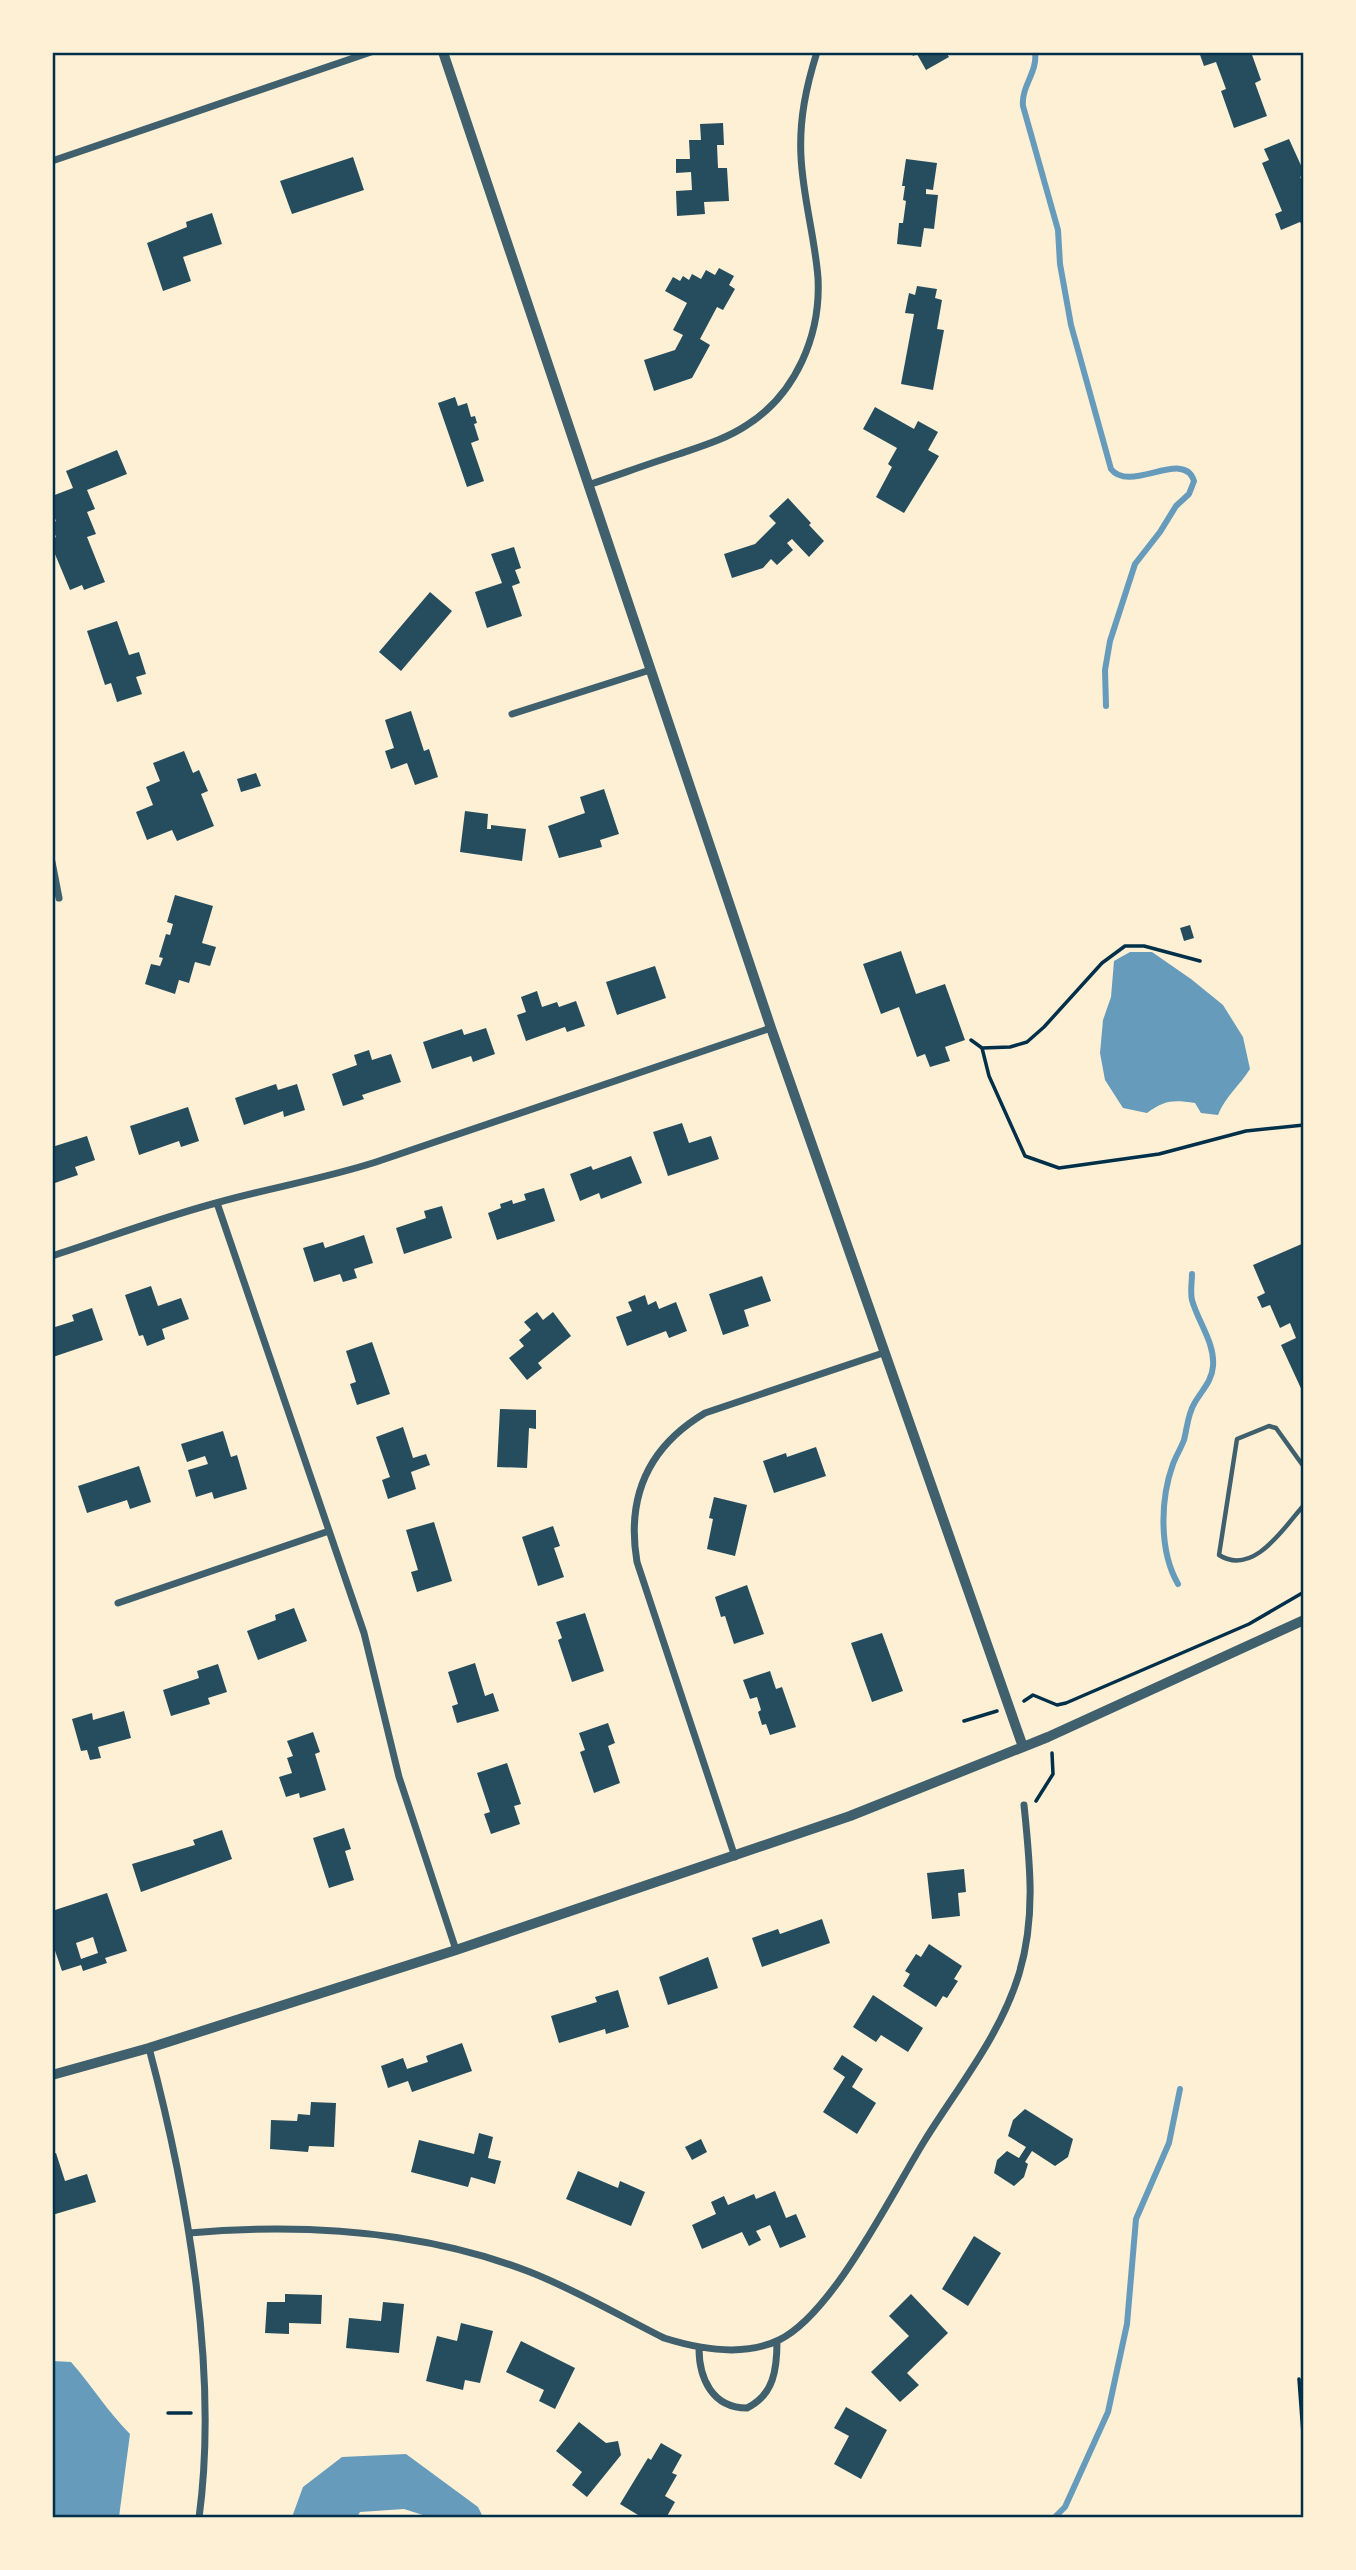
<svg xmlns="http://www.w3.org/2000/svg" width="1356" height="2570" viewBox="0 0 1356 2570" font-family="'Titillium Web',sans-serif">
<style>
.water{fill:#669bbc}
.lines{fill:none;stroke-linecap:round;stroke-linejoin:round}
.stream{stroke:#669bbc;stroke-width:6}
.building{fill:#264d5e;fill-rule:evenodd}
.path{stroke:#003049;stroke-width:3.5}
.service{stroke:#3f606c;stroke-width:4.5}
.minor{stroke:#3f606c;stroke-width:7}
.tertiary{stroke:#3f606c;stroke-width:10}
.neatline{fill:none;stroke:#003049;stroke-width:2.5}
</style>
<rect width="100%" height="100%" fill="#fdf0d5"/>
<path class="water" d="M1130,952h22l39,27 32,26 20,32 7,32c-10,16 -25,28 -32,46l-17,-2 -6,-10c-23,-3 -29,-3 -48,10l-24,-5 -18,-28 -5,-27 3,-33 8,-23 3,-36z
M53,2361l18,1c21,24 37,50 59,72l-11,83h-66z
M406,2454l72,53 5,10h-54l-25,-8 -44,3 -3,5h-65l11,-30 39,-30z"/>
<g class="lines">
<path class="stream" d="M1035,52c3,20 -14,34 -12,54l35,124 2,34 11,61 40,144c19,25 73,-21 83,12l-5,13 -13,12 -16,26 -25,32 -25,77 -5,29 1,36
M1178,1584c-19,-33 -18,-84 -5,-120 3,-8 8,-16 11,-24 3,-12 4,-26 10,-36 7,-13 18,-22 19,-38 2,-23 -15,-44 -21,-66 -2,-8 0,-18 0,-26
M1054,2518l11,-11 43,-95 19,-88 9,-105 33,-76 11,-54"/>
</g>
<path class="building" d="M911,52h35l3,5 -23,13 -9,-16 -4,2z
M1199,52h52l10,28 -6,3 12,33 -33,12 -13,-37 5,-2 -10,-27 -12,4z
M723,123l1,22h-7l1,23h9l2,33 -25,1 1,12 -28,2 -1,-25 16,-1 -1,-18 -15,1v-14h14l-1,-19h12l-1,-16z
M1289,139l15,33v3l-4,2 4,7v44l-4,-6 -19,8 -6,-16 7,-3 -20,-48 7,-3 -5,-11z
M353,157l11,33 -72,24 -12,-33z
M906,159l31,4 -4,27 -7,-1v5l12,1 -4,34 -10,-1 -3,19 -24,-3 2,-21h4l3,-22 -3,-1 2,-14h-3z
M212,213l10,31 -39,13 8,24 -28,10 -16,-48 40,-16 -1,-5z
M719,268l15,8 -5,9 6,4 -12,21 -6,-3 -17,32 10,6 -18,33 -38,13 -10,-31 31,-10 8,-15 -10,-5 14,-27 -22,-12 8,-14 7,4 3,-5 6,4 3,-6 9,5 5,-9 9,5z
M917,286l20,3 -2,9 7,2 -5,29 7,1 -11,60 -32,-6 13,-70 -9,-1 4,-20 6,2z
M455,397l3,9 9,-3 4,14 4,-1 2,7 -3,1 5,16 -8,3 13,38 -17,6 -29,-84z
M875,407l39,22 4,-8 20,11 -10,18 11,6 -35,57 -28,-16 16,-30 -4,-3 9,-16 -34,-19z
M117,450l10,24 -40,16 8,19 -8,3 9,22 -9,3 18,45 -21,8 -2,-5 -12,5 -18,-43v-8l4,-2 -4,-10v-4l4,-2 -4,-9v-16l21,-8 -7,-17z
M788,498l23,25 -2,2 15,16 -15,16 -17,-18 -5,4 6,7 -16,15 -6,-6 -8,9 -31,10 -8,-24 31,-10 21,-21 -7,-7z
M514,547l7,21 -6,2 5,13 -8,3 10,30 -35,12 -12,-36 27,-9 -11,-29z
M430,592l22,19 -51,60 -22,-19z
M117,621l12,34 10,-3 7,22 -10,3 6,17 -25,8 -6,-19 -6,2 -18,-54z
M411,711l13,40 5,-2 9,28 -23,8 -8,-22 -16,6 -6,-18 9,-3 -9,-28z
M184,751l9,22 6,-3 9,21 -7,3 13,32 -37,15 -5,-11 -25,10 -11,-28 17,-7 -7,-18 14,-6 -7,-18z
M256,773l5,13 -20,6 -4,-13z
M604,789l15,45 -19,6 2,7 -43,11 -11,-32 37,-13 -5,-16z
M465,811l23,3 -1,15h4v-4l35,4 -4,32 -62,-9z
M175,895l38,11 -11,37 14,4 -6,19 -15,-4 -6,21 -10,-3 -4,14 -30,-10 6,-20 9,2 3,-8 -4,-1 7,-23 4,1 3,-11 -6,-2z
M1190,925l4,13 -10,3 -4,-13z
M901,951l15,43 29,-10 20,56 -20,7 5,14 -20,6 -5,-13 -8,3 -18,-50 -18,7 -18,-50z
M655,966l11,32 -49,17 -11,-33z
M537,991l5,16 15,-5 2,5 17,-6 9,25 -18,6 -2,-5 -39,14 -9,-26 9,-3 -5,-15z
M486,1028l9,26 -22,8 -2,-6 -39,13 -9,-27 39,-13 2,6z
M369,1050l3,10 19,-6 10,28 -39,13 2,4 -21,7 -11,-32 25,-9 -3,-10z
M276,1084l2,6 19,-6 8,26 -21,7 -1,-6 -39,14 -9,-27z
M188,1107l11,34 -18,6 -2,-6 -40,14 -9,-29z
M682,1123l7,20 22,-7 8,23 -51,17 -15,-44z
M87,1136l8,24 -20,7 3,8 -26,9v-37z
M631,1156l11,27 -41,16 -2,-6 -19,8 -10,-27 21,-8 2,4z
M544,1188l11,33 -58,19 -9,-27 13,-5 -1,-4 12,-4 1,4 13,-4 -2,-6z
M442,1206l10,32 -48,16 -8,-26 30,-10 -2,-7z
M364,1235l9,28 -19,6 3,9 -14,4 -3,-8 -26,8 -11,-34 20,-6 2,6z
M1304,1243v152l-23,-50 15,-7 -6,-15 -10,5 -10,-23 -8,3 -5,-11 8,-4 -12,-28z
M762,1276l9,25 -27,9 5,16 -26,9 -14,-41z
M151,1286l7,20 23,-8 8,21 -27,10 3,10 -18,7 -4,-11 -4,1 -14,-41z
M645,1295l3,10 8,-4 3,8 17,-7 11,29 -18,7 -3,-7 -39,15 -11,-29 16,-6 -4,-9z
M92,1308l11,32 -50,17 -1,-29 22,-7 -2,-6z
M537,1312l6,8 10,-8 18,24 -33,27 4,5 -15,12 -18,-22 15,-12 -5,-6 12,-10 -7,-8z
M372,1342l18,52 -33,11 -7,-21 6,-2 -10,-31z
M500,1409l36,1v19l-7,-1 -2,40 -30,-1z
M403,1427l10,31 13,-4 4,11 -19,7 5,17 -28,10 -6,-19 8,-3 -14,-40z
M223,1431l8,26 6,-2 10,34 -33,10 -2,-7 -16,5 -8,-27 20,-6 -3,-8 -18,6 -6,-18z
M816,1447l10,29 -52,17 -11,-32 23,-8 1,4z
M139,1466l12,36 -21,7 -3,-9 -40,13 -9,-27z
M714,1497l33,8 -12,51 -28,-7 6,-30 -4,-1z
M434,1522l18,59 -35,11 -6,-20 7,-2 -12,-40z
M553,1526l7,20 -6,2 10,29 -26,9 -16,-49z
M747,1585l17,49 -30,10 -9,-28 -4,1 -6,-20z
M294,1608l13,33 -49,19 -11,-29 29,-11 -1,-5z
M585,1613l19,58 -32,11 -14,-42 4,-2 -6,-16z
M882,1633l21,58 -31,11 -21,-59z
M475,1663l10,33 8,-3 6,18 -42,12 -5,-17 6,-2 -10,-32z
M218,1664l9,28 -19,6 2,6 -39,12 -8,-26 36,-12 -2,-7z
M770,1671l6,18 6,-2 14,40 -26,8 -4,-11 -4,1 -4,-13 3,-2 -4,-13 -7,2 -7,-19z
M124,1711l7,27 -33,9 3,11 -11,2 -3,-10 -6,1 -9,-32 20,-6 1,7z
M608,1723l7,20 -7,3 12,37 -26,10 -14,-41 5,-2 -6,-17z
M313,1732l7,20 -5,2 11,36 -26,8 -1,-5 -13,4 -7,-20 13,-4 -5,-15 6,-2 -6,-15z
M507,1763l14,41 -7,2 6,18 -29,10 -7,-20 6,-2 -13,-39z
M344,1828l7,21 -6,2 9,29 -25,8 -16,-50z
M222,1830l10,29 -91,33 -9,-28 63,-19 -2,-5z
M964,1869l2,23 -8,1 2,23 -28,3 -5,-46z
M107,1893l20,58 -22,7 2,5 -24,8 -2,-6 -19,6 -10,-29v-31zM93,1937l5,16 -17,6 -5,-16z
M822,1919l8,24 -68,24 -10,-29 26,-9 2,5z
M929,1944l33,22 -8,13 4,2 -11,17 -4,-2 -7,11 -33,-21 7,-12 -5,-3 11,-17 5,3z
M708,1957l10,31 -50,17 -9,-28z
M618,1990l11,37 -23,7 -1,-5 -46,14 -8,-27 46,-14 -2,-5z
M873,1995l50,33 -15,24 -27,-17 -5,7 -23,-15z
M462,2043l10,28 -60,21 -4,-11 -20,7 -7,-22 22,-8 4,11 21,-7 -2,-6z
M842,2055l21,14 -11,18 24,16 -19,31 -34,-22 22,-35 -12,-8z
M311,2102l25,1 -2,44 -25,-1 -1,6 -38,-3 1,-29 26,1 1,-7 12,1z
M1025,2109l48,30 -5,18 -13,9 -23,-15 -7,11 3,2 -4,13 -10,9 -20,-13 3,-13 10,-9 12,7 7,-11 -18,-11 5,-16z
M479,2133l14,4 -5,21 13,3 -6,23 -24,-7 -3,10 -57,-15 8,-32 55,14z
M701,2139l6,13 -15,8 -7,-13z
M56,2153l9,28 22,-7 9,28 -44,13v-61z
M578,2171l40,17 2,-7 25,11 -14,34 -65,-27z
M775,2191l11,27 10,-4 10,23 -26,11 -10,-23 -14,6 5,9 -12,6 -7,-14 -40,17 -10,-24 24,-11 -5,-12 13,-6 4,9 26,-11 2,5z
M974,2236l27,17 -33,53 -26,-17z
M285,2294l37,1 -1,29 -32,-1v11l-24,-1 2,-31h18z
M911,2294l37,39 -41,40 12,12 -19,17 -29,-30 38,-36 -20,-20z
M383,2302l21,2 -5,49 -53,-5 3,-30 32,3z
M461,2323l32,8 -13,52 -15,-3 -2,10 -37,-9 11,-45 20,5z
M521,2341l54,27 -20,41 -16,-8 5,-11 -38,-18z
M846,2407l41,23 -26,49 -27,-15 15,-28 -15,-8z
M579,2422l27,21 12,-2 3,14 -34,42 -15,-12 10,-13 -26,-21z
M661,2443l21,12 -10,18 5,2 -12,21 10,6 -9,16h-23l-23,-14 28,-46 3,2z"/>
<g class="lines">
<path class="path" d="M971,1040l11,8 7,28 36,80 34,12 100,-14 87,-23 58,-6
M982,1048l28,-1 17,-5 17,-15 58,-64 23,-17h19l56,15
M1024,1701l9,-6 24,10 9,-2 183,-79 55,-32
M964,1721l33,-10
M1036,1801l17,-27 -1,-21
M1299,2379l5,68
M168,2413h23"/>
<path class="service" d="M1304,1467l-28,-39 -7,-2 -32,13 -18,116c35,22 65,-28 85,-50"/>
<path class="minor" d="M52,161l319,-109
M588,485c30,-10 60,-21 91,-31 23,-8 47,-15 68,-29 49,-31 74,-90 71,-147 -3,-40 -15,-80 -17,-121 -2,-37 5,-70 16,-105
M512,714l138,-44
M52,862l7,36
M217,1203l147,430 35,144 57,173
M52,1256c55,-18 108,-38 164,-53 53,-15 107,-24 160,-41l395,-134
M118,1603l211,-72
M735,1857l-98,-295c-11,-65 11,-115 68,-149l178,-60
M149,2048c38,143 70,323 50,470
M189,2233c116,-10 232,-3 341,39 46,18 90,44 134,66 35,11 80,19 115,2 54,-26 113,-147 146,-200 33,-53 75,-104 94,-166 17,-56 11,-111 5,-169
M699,2348c0,30 13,60 48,60 27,-13 30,-39 30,-67"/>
<path class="tertiary" d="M443,52l328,976 252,719
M52,2075l97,-27 307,-98 394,-134 198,-79 256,-117"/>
</g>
<rect width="1356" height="2570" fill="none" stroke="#fdf0d5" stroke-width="108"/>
<rect x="54" y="54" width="1248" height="2462" class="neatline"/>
</svg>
